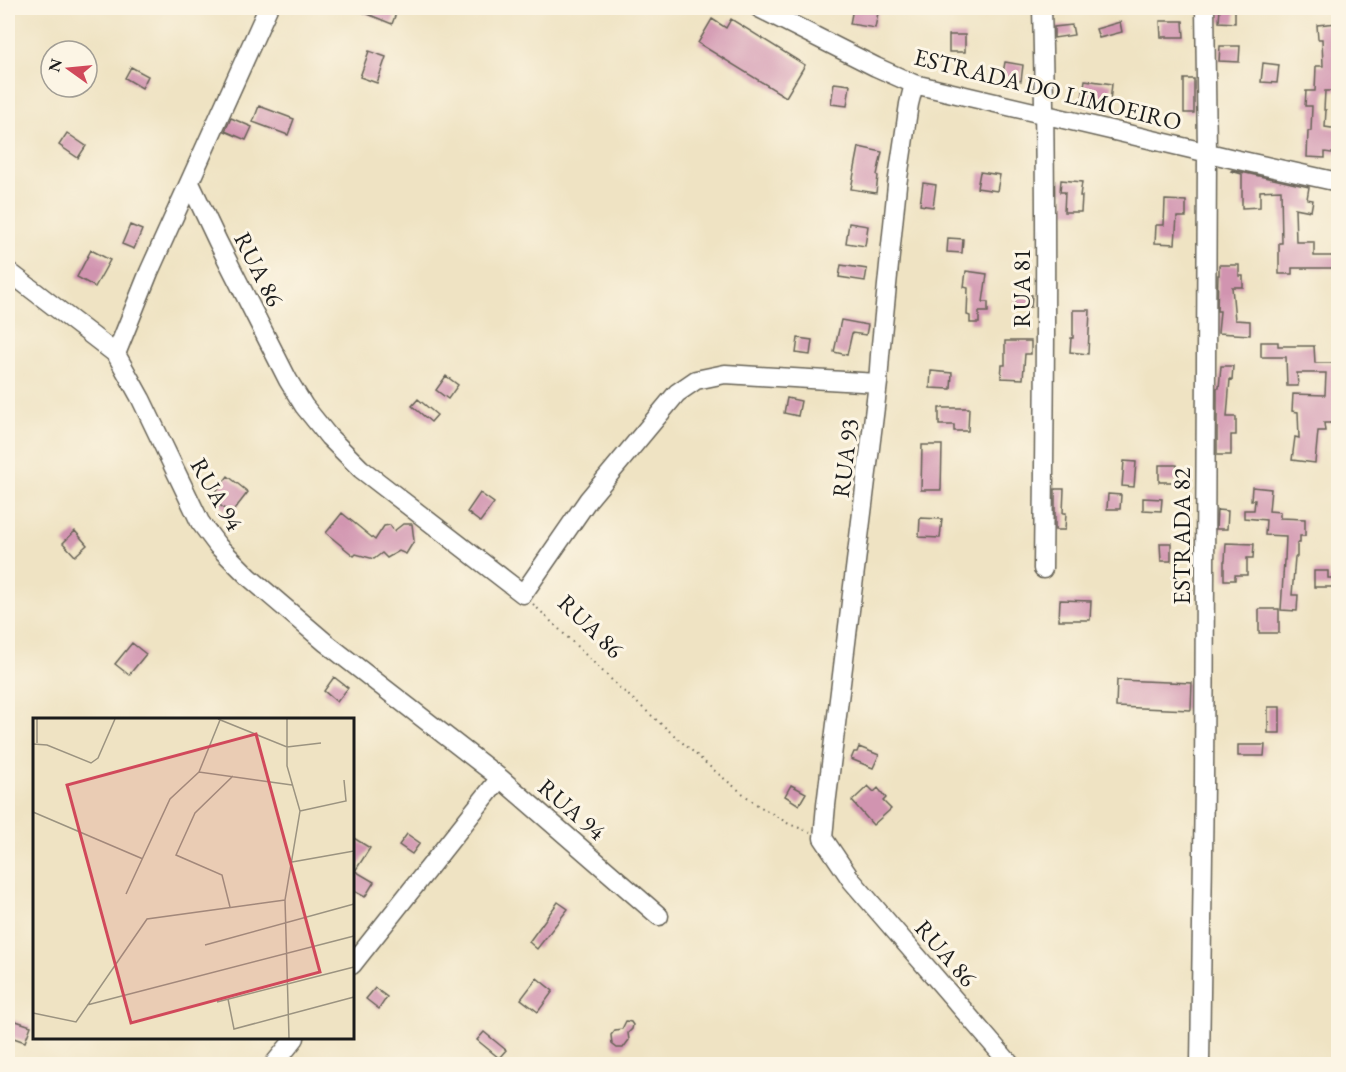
<svg xmlns="http://www.w3.org/2000/svg" width="1346" height="1072" viewBox="0 0 1346 1072" font-family="'EB Garamond',serif">
<style>
.building{fill:#d194b0}
.lines{fill:none;stroke-linecap:round;stroke-linejoin:round}
.minor-casing{stroke:#666256;stroke-width:21}
.path{stroke:#666256;stroke-width:2;stroke-dasharray:1.5 4.5;stroke-linecap:butt}
.minor{stroke:#fff;stroke-width:18}
.labels{text-anchor:middle;dominant-baseline:central;stroke-width:6;stroke-linejoin:round;paint-order:stroke}
.street-label{font-size:24px;fill:#1c1c1c;stroke:#fcf5e5}
.inset-road{fill:none;stroke:#9b9380;stroke-width:1.5}
.view{fill:#d1495b;fill-opacity:0.15;stroke:#d1495b;stroke-width:3}
.inset-edge{fill:none;stroke:#1c1c1c;stroke-width:3}
</style>
<rect width="100%" height="100%" fill="#fcf5e5"/>
<filter id="ink" filterUnits="userSpaceOnUse"><feTurbulence type="fractalNoise" baseFrequency=".0167" numOctaves="2"/><feDisplacementMap in="SourceGraphic" scale="12" xChannelSelector="R" yChannelSelector="G"/><feConvolveMatrix kernelMatrix="1 2 1 2 8 2 1 2 1" color-interpolation-filters="sRGB"/></filter>
<filter id="wash" filterUnits="userSpaceOnUse"><feTurbulence type="fractalNoise" baseFrequency=".008" numOctaves="4" result="noise"/><feDisplacementMap in="SourceGraphic" scale="24" xChannelSelector="R" yChannelSelector="G"/><feGaussianBlur stdDeviation="1.35" result="paint"/><feColorMatrix in="noise" values="0 0 0 0 0 0 0 0 0 0 0 0 0 0 0 0 0 1.4 0 .05"/><feComposite in="paint" operator="in"/></filter>
<g filter="url(#wash)">
<rect width="100%" height="100%" fill="#efe3c3"/>
<g id="blocks">
<path class="building" d="M353,8h45l-6,16z
M853,8h26l-4,20 -25,-4z
M1220,8h15v15l-16,-1z
M712,19l14,9 5,-9 74,46 -19,32 -88,-54z
M1160,21h23l1,16h-23z
M1120,22l2,10 -23,6 -3,-9z
M1338,23v68h-13l-1,19h2l-1,17 13,2v25l-13,-2v6l-18,-1 1,-26h3l1,-25h-7l1,-15h9l1,-25h7l-1,-27h-4l-1,-14z
M1072,25l2,10 -20,3v-11z
M949,35h16v17h-16z
M1220,46h20l-1,16 -20,-1z
M369,51l17,6 -9,26 -17,-6z
M1005,62l18,3 -2,16 -19,-3z
M1263,63l16,2 -2,18 -16,-1z
M131,67l17,9 -6,12 -17,-10z
M1184,79h10v34h-10z
M1085,80l27,4 -3,26 -28,-4z
M834,83l16,2 -3,21 -16,-2z
M259,106l35,13 -6,16 -35,-13z
M231,118l21,9 -6,13 -21,-9z
M67,133l19,13 -8,12 -19,-13z
M859,147l23,5 -5,23 1,1 -2,17 -25,-4z
M1232,170l77,17 -2,12 6,1 -2,11 -16,-3 1,34h18v14h24v12h-46v6h-13v-31h3l-1,-53 -21,1v16l-18,1v-34l-11,-3z
M980,172l20,3 -3,16 -20,-3z
M1061,180l21,2 -2,14h2l-1,16h-17l1,-20h-5z
M923,183l13,2 -3,22 -13,-2z
M1165,200l21,1v16h-9l-2,27 -20,-1 1,-18h8z
M849,223l19,3 -3,20 -19,-3z
M130,225l12,5 -8,19 -12,-5z
M948,238l15,1 -1,14 -15,-1z
M91,250l19,10 -15,27 -18,-10z
M841,265l26,4 -2,12 -26,-4z
M1219,265h20v11h4v11h-11l3,33 15,1v14l-32,-2 2,-22h-3l1,-36h1z
M966,271l21,3 -4,28h5v10h-9v11h-9v-7l-3,-1 1,-27 -4,-1z
M1015,294l17,1 -1,12h-16z
M1073,310h17l-2,44 -18,-2 1,-14h2z
M841,320l27,5 -2,10 -14,-2 -5,22 -13,-3z
M798,338l14,2 -2,15 -14,-2z
M1005,341h26v13h-6l-2,25 -22,-1 1,-13h3z
M1261,342h17v4h36l1,17h23v50h-4v10h-10l1,8h-7l-3,32 -23,-3 3,-23 4,1 -1,-26 -6,-1 1,-17 32,1 1,-22h-29l1,13h-11l-1,-29h-25z
M1221,366h12l-1,14 -2,-1 -3,38h9v18h-5v20h-14v-67h2z
M931,371l21,2 -1,16 -21,-1z
M446,376l12,9 -10,14 -12,-9z
M787,398l14,3 -3,15 -14,-3z
M418,399l19,16 -6,7 -19,-16z
M939,408h30l-1,23h-14v-6h-15z
M922,445h20l-1,45h-20z
M1124,461l12,1 -2,25 -12,-1z
M1159,465h18v17h-18z
M228,476l20,16 -17,22 -20,-16z
M1252,487l19,2 -2,22 11,1v6l25,1v17h-5v7h-3v14h-2l-3,38h6l-1,16 -16,-1 3,-50h1l1,-24 -21,-1 1,-15 -22,-2v-8h10l1,-10h-4z
M1055,489h9l-1,24h3l-1,17h-10z
M480,493l14,10 -14,19 -13,-10z
M1108,494l13,1 -1,14h-13z
M1143,498l19,1 -1,12 -18,-1z
M1217,510l11,1 -1,18h-11z
M342,513l33,27 9,-14 6,-1 4,6 9,-7h9l2,17 -8,13 -7,-3 -12,7 -5,-5 -8,6 -18,-5 -2,2 -28,-23z
M920,518l22,1 -2,19 -21,-1z
M75,531l12,14 -12,11 -12,-13z
M1160,543h11v18h-10z
M1226,543l28,1 -1,14h-6v17h-12v5h-11v-19h1z
M1314,571h14v7h10v9h-24z
M1060,600l31,1 -1,19h-31z
M1259,609h20v24h-20z
M132,643l14,11 -17,21 -14,-11z
M334,677l14,11 -11,14 -13,-11z
M1117,680l75,3 -1,27 -75,-3z
M1268,707h12v26h-12z
M1238,745h27l-1,11h-26z
M859,747l20,8 -6,13 -22,-9 3,-7h3z
M791,785l15,8 -7,12 -14,-9z
M868,786l6,6 4,-4 8,10 -3,3 8,8 -18,16 -21,-24z
M407,834l13,9 -8,11 -13,-9z
M352,837l18,11 -15,23 19,11 -9,15 -13,-7z
M558,902l10,7 -31,40 -8,-7z
M537,978l16,13 -15,21 -17,-13z
M375,988l12,9 -8,12 -13,-10z
M10,1019l21,7 -6,16 -17,-6v-11z
M626,1021l5,1 2,3 -1,4 -4,4 1,7 -6,8h-6l-5,-4 -1,-9 4,-5 7,-1z
M484,1032l22,18 -7,8 -22,-18z"/>
</g>
</g>
<g filter="url(#ink)">
<use href="#blocks" fill-opacity="0" stroke="#666256" stroke-width="1.5"/>
<g class="lines">
<defs>
<path id="minor" d="M268,8l-119,264 -33,82 25,45 59,123 18,24 31,31 77,66 174,135 159,138
M759,8l117,59 38,17 320,75 104,23
M1042,8c5,187 3,374 1,561
M914,84l-5,20 -12,81 -17,170 -2,28 -52,422 -3,33 29,43 158,183
M190,183l28,59 70,138 16,26 25,31 32,32 162,125 65,-94 89,-107 19,-13 29,-6 153,9
M8,271l108,83
M352,965l148,-187
M274,1064l21,-26
M1200,1064l4,-280 3,-632 -2,-144"/>
</defs>
<use href="#minor" class="minor-casing"/>
<path class="path" d="M533,604l86,83 97,85 40,32 33,20 21,8"/>
<use href="#minor" class="minor"/>
</g>
</g>
<g class="labels">
<g class="street-label">
<text transform="translate(1048 89) rotate(14)">ESTRADA DO LIMOEIRO</text>
<text transform="translate(259 269) rotate(63)">RUA 86</text>
<text transform="translate(1021 288) rotate(-90)">RUA 81</text>
<text transform="translate(845 458) rotate(-83)">RUA 93</text>
<text transform="translate(217 494) rotate(60)">RUA 94</text>
<text transform="translate(1181 536) rotate(-90)">ESTRADA 82</text>
<text transform="translate(591 626) rotate(44)">RUA 86</text>
<text transform="translate(572 809) rotate(41)">RUA 94</text>
<text transform="translate(946 953) rotate(49)">RUA 86</text>
</g>
</g>
<g transform="translate(33 718)">
<rect width="321" height="321" fill="#efe3c3"/>
<path class="inset-road" d="M4,1v24M185,1l69,28 34,-4M254,1v47l13,45 -15,89 4,138M0,26l14,1 44,18 7,-5 17,-39M166,54l21,-52M267,93l46,-10 -2,-21M0,94l110,47M259,144l62,-11M93,176l44,-95 29,-27 93,13M197,189l-8,-32 -46,-20 19,-42 38,-37M172,227l149,-41M195,281l6,30 120,-32M184,284l137,-35M54,287l267,-69M0,295l43,9 71,-103 138,-19"/>
<path class="view" d="M223,16l64,238 -189,51 -64,-238z"/>
<rect width="321" height="321" class="inset-edge"/>
</g>
<rect width="1346" height="1072" fill="none" stroke="#fcf5e5" stroke-width="30"/>
<g transform="translate(69 69) rotate(285)"><circle r="28" fill="#fcf5e5" stroke="#a29e95" stroke-width="1.5"/>
<path d="M0-4.5L10 22L0 15L-10 22Z" fill="#d1495b"/>
<text y="-9" font-size="16" font-weight="bold" text-anchor="middle" fill="#1c1c1c">N</text>
</g>
</svg>
